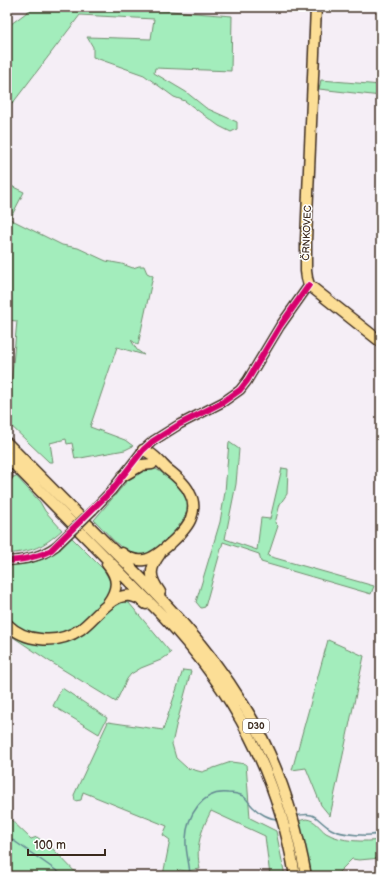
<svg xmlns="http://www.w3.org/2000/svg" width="388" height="883" viewBox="0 0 388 883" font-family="'Balsamiq Sans',sans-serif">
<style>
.green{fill:#a3edbc;stroke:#6f8c6d}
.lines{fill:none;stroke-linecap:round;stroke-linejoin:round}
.stream{stroke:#638891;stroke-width:1.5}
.minor-casing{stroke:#3b2a1e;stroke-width:11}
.major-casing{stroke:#3b2a1e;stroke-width:13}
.minor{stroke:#fff;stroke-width:8}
.major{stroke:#fcde96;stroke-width:10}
.minor-bridge-casing{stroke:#3b2a1e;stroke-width:11;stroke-linecap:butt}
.minor-bridge{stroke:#fff;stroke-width:8}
.cycleway-casing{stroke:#fff;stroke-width:8}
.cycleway{stroke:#d6006c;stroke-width:6}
.labels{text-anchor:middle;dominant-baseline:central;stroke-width:3;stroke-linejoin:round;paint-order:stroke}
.shield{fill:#fff;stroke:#766a62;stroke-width:1}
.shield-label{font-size:9px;font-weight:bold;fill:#3b2a1e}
.street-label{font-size:10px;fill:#3b2a1e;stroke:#fff}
</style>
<rect width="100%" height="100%" fill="#f5eef6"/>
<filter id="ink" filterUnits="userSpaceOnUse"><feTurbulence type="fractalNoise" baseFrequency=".025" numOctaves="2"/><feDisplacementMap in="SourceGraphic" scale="8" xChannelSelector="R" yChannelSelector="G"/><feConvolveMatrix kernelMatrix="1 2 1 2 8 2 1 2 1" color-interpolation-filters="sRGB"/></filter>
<g filter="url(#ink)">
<path class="green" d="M34,7h123l1,3 74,6 -1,55 -76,-3 -1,5 32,19 20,16 31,14v7l-6,3 -12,-6 -34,-25 -11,-4 -30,-22 -51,-18v-10l-6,-10 64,2 3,-20 -74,-4 -68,89 -5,-4v-73z
M321,80l60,5v11l-62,-7z
M7,184l17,8 -14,27 52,26 16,3 28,13 16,3 11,4 6,-2h5l3,7 6,3 -15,69 -7,-5 6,10 7,5 -27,-8 -27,80 35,13 8,6 -8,4 -50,9 -3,-16 -5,1 -1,-5 -16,4 3,19h-4l-42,-40v-27h3l7,-74 -10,-1z
M229,442l10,7 -3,35 -11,55 32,11 4,-32 9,1 12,-51 6,1 -1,25 -7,10 -5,19 3,3 -10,30 106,30 -3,8 -110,-32 -2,-8 -36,-12 -18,65 -4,1 -5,-6 24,-80 5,-30z
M152,467c13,7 26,14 34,27 2,4 3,10 2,15 -1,12 -29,40 -40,45 -5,2 -13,2 -18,-1 -14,-7 -25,-23 -36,-33l39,-46 6,-5z
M16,476l24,26 5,9 17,19c-20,18 -29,21 -55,24v-74z
M71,537l33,33 6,11 2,13 -29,30 -19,10 -26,1 -22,-8 -9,-9v-53c33,-3 41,-4 64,-28z
M116,602h7l6,1 42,50 -10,7 -20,8 -10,6 -4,5 -11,23 -67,-41 -42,-28v-5l48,14z
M328,640l36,16 -34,160 -9,-11 -15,-37 -14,2z
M183,670l8,1 -15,55 -4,18 4,14 11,10 15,4 29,-10 15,2 4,54 26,13 9,45h-15l-5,-40 -54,-25c-10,20 -16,35 -11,58l-13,2 -8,-1 -1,6h-12l-3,-1 7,-35 -7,-5 4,-9 -84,-34 -2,8 -6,1 -1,-6 34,-73 55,8z
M62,688l45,30 -8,16 -46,-28z
M7,816l24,23 6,-2 17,13 25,26h-72z
M306,819c10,1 13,9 20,14 15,9 38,9 55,7v18l-22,2 -7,-1 -17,17h-25l-12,-55z"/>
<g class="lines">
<path class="stream" d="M295,816c24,-5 19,3 36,13 10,6 40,8 50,4
M7,836l57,40
M190,876c0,-12 -5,-24 -4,-37 1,-23 16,-49 42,-46 5,0 11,1 15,3 4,3 7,8 10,11 6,6 16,12 25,12"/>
<defs>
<path id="minor" d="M7,476h1
M93,510l18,-19 32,-41 10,-9 27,-17 43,-22 17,-12 7,-9 33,-55 29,-41
M7,561c18,-1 34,-4 49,-15"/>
<path id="major" d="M316,7l-10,233v31l1,7 2,7 72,57
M7,443c32,32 63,64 95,96 52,51 103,103 141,165 33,52 52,112 63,172
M7,457l157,160c70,74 114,157 131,259
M123,476l19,-11 10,-1
M122,553c6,5 14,8 22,7 14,-2 43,-30 47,-42 3,-8 3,-17 -1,-24 -4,-10 -15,-19 -23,-25 -6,-6 -15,-17 -24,-19
M160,554c-11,15 -11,23 0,38
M107,564c12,14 11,25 1,39
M7,624c9,9 21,14 33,15 14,2 29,-2 41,-10 18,-13 39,-50 65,-25"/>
</defs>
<use href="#minor" class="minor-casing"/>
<use href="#major" class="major-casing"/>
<use href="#minor" class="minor"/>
<use href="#major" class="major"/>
<defs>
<path id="minor-bridge" d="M56,546l37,-36"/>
</defs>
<use href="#minor-bridge" class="minor-bridge-casing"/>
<use href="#minor-bridge" class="minor-bridge"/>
<defs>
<path id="cycleway" d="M7,561c15,-1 30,-3 44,-11l60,-59 32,-41 10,-9 27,-17 43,-22 17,-12 7,-9 33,-55 29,-41"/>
</defs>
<use href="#cycleway" class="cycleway-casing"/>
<use href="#cycleway" class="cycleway"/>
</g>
</g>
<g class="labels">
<rect class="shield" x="243" y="719" width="26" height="14" rx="3"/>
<g class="shield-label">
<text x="256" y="726">D30</text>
</g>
<g class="street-label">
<text transform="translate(307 233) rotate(-88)">ČRNKOVEC</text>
</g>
</g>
<rect width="388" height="883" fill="none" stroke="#fff" stroke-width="24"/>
<rect x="12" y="12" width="364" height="859" fill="none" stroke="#3b2a1e" stroke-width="1.5" filter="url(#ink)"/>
<path d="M28 849v6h77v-6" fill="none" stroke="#3b2a1e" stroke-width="2"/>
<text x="34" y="849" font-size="12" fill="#3b2a1e" stroke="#ffffff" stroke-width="3" paint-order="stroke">100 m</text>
</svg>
